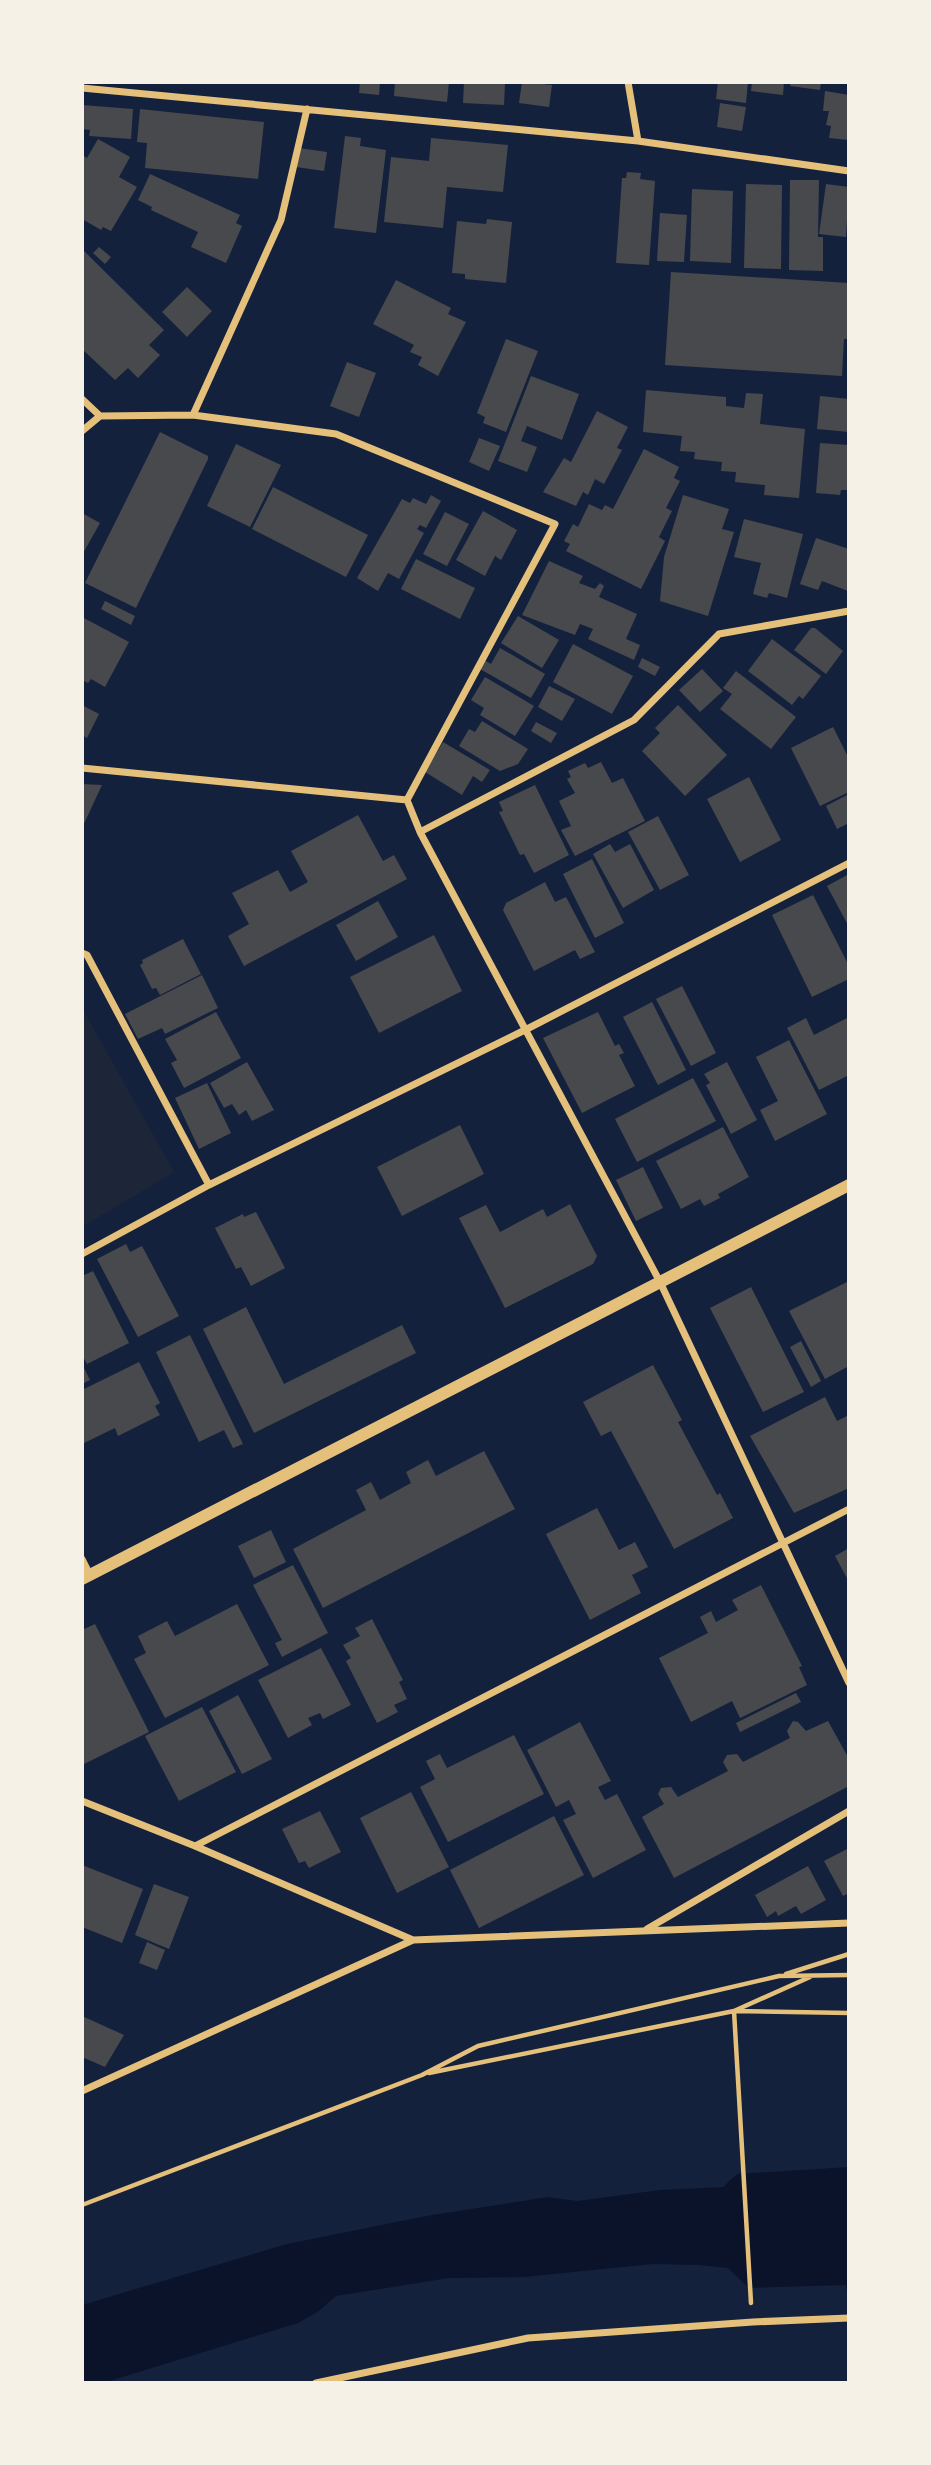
<svg xmlns="http://www.w3.org/2000/svg" width="931" height="2465" viewBox="0 0 931 2465" font-family="'Source Sans 3',sans-serif">
<style>
.green{fill:#1d2539}
.water{fill:#0b132b}
.building{fill:#48494c}
.lines{fill:none;stroke-linecap:round;stroke-linejoin:round}
.path{stroke:#e5c07b;stroke-width:4.5}
.minor{stroke:#e5c07b;stroke-width:7}
.tertiary{stroke:#e5c07b;stroke-width:12}
</style>
<rect width="100%" height="100%" fill="#14213d"/>
<path class="green" d="M82,1008l92,164 -92,55z"/>
<path class="water" d="M849,2167v144l-3,-26 -97,3 -21,-20 -30,-3 -45,-1 -129,13 -75,1 -113,18 -17,15 -21,12 -195,60h-21v-78l205,-61 139,-28 122,-19 29,4 83,-11 63,-3 14,-13z"/>
<path class="building" d="M360,82h20l-1,13 -20,-2z
M395,82h54l-2,20 -53,-6z
M464,82l41,1 -1,22 -41,-2z
M522,82l30,3 -3,22 -30,-4z
M718,82h30l-2,21 -30,-4z
M752,82h32l-1,13 -32,-4z
M791,82h30l-1,8 -30,-4z
M825,91l24,4v45l-20,-2 2,-12 -5,-1 3,-14h-6z
M720,103l26,4 -4,24 -25,-4z
M82,105l51,4 -2,30 -42,-3 1,-6 -8,-1z
M140,109l124,13 -6,57 -113,-11 2,-25 -10,-1z
M345,136l16,2 -1,8 26,4 -10,83 -42,-5z
M431,138l77,7 -5,47 -56,-5 -4,41 -59,-6 7,-65 38,4z
M98,139l32,18 -11,20 18,10 -26,44 -8,-4 -2,3 -19,-11v-64l5,3z
M299,148l28,4 -3,19 -28,-4z
M627,172l14,1 -1,6 15,2 -6,84 -33,-2 6,-85h4z
M150,174l90,41 -4,8 6,3 -16,37 -35,-16 7,-15 -47,-22 1,-3 -14,-7z
M790,180h29l-1,57h5v34l-34,-1z
M746,184l36,1 -1,84 -37,-1z
M826,184l23,3 -3,50 -27,-3z
M692,189l41,2 -2,72 -41,-2z
M660,213l27,2 -3,47 -27,-1z
M487,219l25,3 -6,61 -41,-4v-5l-13,-1 5,-52 29,3z
M99,247l12,10 -6,7 -12,-11z
M84,251l80,79 -15,15 11,10 -22,23 -10,-10 -13,12 -33,-31z
M671,272l178,11v56h-5l-2,37 -177,-11z
M396,280l55,28 -3,6 18,8 -28,54 -20,-11 4,-8 -12,-5 4,-7 -41,-21z
M187,287l25,24 -25,26 -25,-25z
M506,339l32,12 -32,81 -23,-9 2,-6 -8,-4z
M347,362l29,11 -17,44 -29,-11z
M531,376l48,18 -17,46 -35,-14 -6,15 16,6 -10,25 -29,-11z
M646,390l80,7v9l18,2 2,-15 17,1 -3,30 45,5 -6,69 -35,-3 1,-10 -30,-3 1,-10 -15,-1 1,-9 -28,-3 1,-7 -15,-1 2,-15 -39,-4z
M820,396l29,3v33l-32,-3z
M597,411l31,16 -11,21 5,2 -18,34 -9,-5 -7,16 -5,-3 -7,14 -33,-14 21,-34 7,4z
M160,432l48,24v3l-72,149 -51,-25z
M479,438l21,8 -11,25 -20,-9z
M820,443l29,2v45h-8l-1,5 -24,-2z
M236,444l45,21 -31,62 -43,-21z
M644,449l35,18 -5,11 6,3 -14,27 6,3 -13,26 6,4 -24,48 -75,-38 4,-7 -6,-3 9,-17 5,3 11,-23 13,6 3,-5 8,4z
M273,487l95,48 -22,42 -94,-48z
M431,495l10,6 -15,27 -6,-3 -3,4 7,4 -25,46 -11,-6 -10,18 -21,-13 45,-79 8,4 3,-5 13,6z
M683,495l46,14 -7,20 12,3 -26,84 -48,-15 4,-44z
M483,511l34,19 -16,30 -6,-4 -10,20 -29,-16z
M445,512l24,12 -22,42 -24,-12z
M82,513l18,10 -18,32z
M744,519l59,15 -16,64 -18,-5 -2,5 -14,-4 8,-31 -27,-6z
M816,538l33,11 -1,42 -26,-10 -4,9 -18,-6z
M416,559l59,29 -15,31 -59,-30z
M549,561l34,15 -4,7 16,6 5,-6 4,3 -5,11 38,17 -11,25 14,6 -6,15 -46,-21 5,-10 -13,-5 -5,11 -53,-20z
M105,601l30,15 -4,9 -30,-16z
M518,616l41,24 -17,28 -41,-25z
M82,617l47,25 -24,45 -14,-8 -3,4 -6,-3z
M811,628h4l28,23 -17,23 -32,-24z
M772,639l49,37 -18,23 -4,-3 -7,9 -44,-34z
M573,644l60,32 -21,38 -59,-32z
M500,648l45,26 -14,24 -51,-29 4,-9 7,4z
M642,658l18,9 -5,9 -17,-9z
M702,669l21,22 -23,21 -21,-22z
M736,671l60,46 -25,32 -51,-40 12,-15 -9,-6z
M485,677l49,29 -19,30 -35,-21 4,-7 -13,-8z
M549,686l26,13 -13,22 -24,-14z
M82,705l17,9 -12,24 -5,-3z
M678,705l49,50 -42,41 -43,-45 18,-18 -5,-5z
M482,721l46,28 -10,15 -18,7 -41,-25 10,-17 6,3z
M536,722l21,11 -6,10 -20,-12z
M833,727l16,32v33l-29,14 -29,-58z
M443,742l47,28 -8,12 -9,-6 -11,19 -37,-23z
M601,762l11,21 11,-5 22,43 -70,35 -14,-26 10,-4 -12,-25 16,-8 -8,-14 4,-2 -3,-6 17,-8 3,5z
M749,777l32,63 -41,22 -33,-63z
M82,784l20,1 -20,43z
M535,785l34,70 -35,18 -10,-19 -4,1 -21,-43 4,-1 -4,-9z
M849,794v29l-12,6 -11,-23z
M358,815l25,46 11,-6 13,24 -163,87 -16,-30 21,-12 -17,-31 46,-23 12,22 18,-10 -17,-31z
M658,816l31,59 -29,15 -32,-58z
M610,844l5,8 15,-8 24,46 -31,18 -30,-54z
M592,859l32,64 -29,15 -32,-64z
M849,874v53l-22,-41z
M545,882l10,20 11,-5 29,55 -15,7 -5,-9 -41,21 -31,-61 3,-7z
M813,895l36,71v13l-37,18 -40,-82z
M378,901l20,36 -42,24 -20,-36z
M434,935l28,56 -83,42 -29,-56z
M183,939l18,35 -41,21 -4,-7 -4,1 -12,-24 3,-2 -1,-3z
M202,975l16,33 -53,26 -3,-6 -24,11 -13,-25z
M682,986l34,67 -25,13 -35,-67z
M652,1002l34,68 -28,15 -35,-68z
M216,1012l25,46 -57,30 -13,-25 6,-3 -12,-21z
M598,1012l17,34 4,-2 5,9 -5,2 16,31 -53,27 -39,-75z
M849,1017v58l-30,15 -32,-62 19,-10 8,17z
M789,1040l38,74 -52,27 -15,-31 18,-9 -22,-44z
M247,1062l27,48 -22,11 -6,-11 -7,5 -7,-11 -8,4 -14,-25z
M727,1062l30,58 -26,14 -25,-49 4,-2 -6,-9z
M693,1078l23,43 -79,41 -22,-43z
M207,1083l24,50 -32,16 -24,-51z
M460,1125l24,49 -82,42 -25,-49z
M723,1127l26,50 -31,17 2,4 -16,8 -4,-7 -19,10 -25,-48z
M643,1167l20,41 -27,13 -20,-41z
M570,1204l27,52 -4,8 -88,44 -46,-90 27,-13 14,27 43,-23 4,8z
M256,1212l29,56 -34,18 -10,-19 -5,2 -21,-41 28,-14 1,3z
M126,1244l4,8 12,-6 37,70 -41,21 -41,-78z
M93,1271l36,72 -42,21 -5,-9v-79z
M849,1281v85l-24,13 -36,-68z
M751,1287l53,105 -41,20 -53,-104z
M246,1307l38,77 118,-59 14,28 -162,80 -51,-104z
M190,1335l53,109 -10,4 -9,-18 -25,12 -43,-90z
M801,1341l20,40 -10,6 -21,-40z
M139,1362l21,41 -5,3 5,9 -42,21 -3,-8 -33,16v-54z
M82,1364l8,16 -8,4z
M653,1365l29,55 -4,2 39,73 3,-2 13,25 -59,31 -63,-118 -10,5 -18,-34z
M825,1397l12,24 12,-6v73l-55,25 -44,-77z
M484,1451l31,58 -192,99 -30,-59 73,-39 -10,-20 15,-8 9,18 31,-17 -5,-11 22,-12 8,16z
M597,1508l22,42 16,-8 13,25 -16,8 9,18 -51,27 -44,-86z
M271,1530l15,32 -32,16 -16,-32z
M849,1548v34l-14,-26z
M293,1565l35,68 -46,24 -7,-14 7,-3 -29,-55z
M761,1585l41,81 -3,1 8,18 -67,33 -8,-17 -41,21 -32,-64 49,-25 -8,-16 11,-6 5,11 22,-12 -6,-10z
M237,1604l32,61 -104,53 -31,-59 12,-6 -8,-17 29,-15 8,15z
M372,1619l31,61 -4,2 8,17 -13,6 4,7 -21,11 -31,-62 5,-3 -8,-13 17,-9 -5,-8z
M95,1624l54,108 -67,33v-135z
M321,1648l30,57 -28,14 -3,-6 -12,5 4,7 -24,13 -30,-58z
M796,1693l5,9 -61,30 -4,-9z
M238,1695l34,64 -30,15 -33,-63z
M202,1707l34,65 -57,29 -34,-65z
M793,1721l5,1 8,9 22,-10 21,38v27l-175,92 -32,-61 22,-13 -6,-10 3,-6 10,-1 7,10 50,-26 -5,-9 4,-7 10,-1 6,8 47,-24 -3,-7z
M580,1722l31,59 -13,6 7,13 12,-6 29,56 -53,28 -30,-58 13,-6 -7,-14 -13,7 -29,-57z
M514,1735l30,59 -96,48 -28,-55 15,-8 -9,-18 14,-7 7,14z
M411,1792l38,75 -52,26 -37,-75z
M320,1811l21,41 -32,16 -4,-7 -6,2 -17,-34z
M554,1816l30,59 -105,53 -29,-58z
M849,1848v45l-6,3 -19,-35z
M82,1865l61,24 -21,54 -40,-16z
M808,1866l18,34 -25,14 -5,-8 -18,10 -2,-5 -9,6 -12,-22z
M154,1884l35,13 -20,52 -34,-14z
M147,1942l18,8 -8,20 -18,-7z
M82,2016l42,19 -19,32 -23,-10z"/>
<g class="lines">
<path class="path" d="M786,1974l63,-20
M429,2073l305,-62 115,2
M82,2205l340,-130 56,-29 301,-70 70,-1
M751,2303l-17,-292 76,-34"/>
<path class="minor" d="M628,82l10,59
M82,88l556,53 211,30
M82,399l18,17
M193,415l88,-195 26,-111
M82,431l18,-15 93,-1 143,19 219,90 -148,276
M82,768l325,32 13,32 240,450 189,401
M420,832l214,-112 85,-86 130,-23
M82,953l5,2 122,230
M82,1254l127,-69 318,-156 322,-166
M82,1559l8,16
M82,1801l113,45 218,94
M195,1846l654,-337
M647,1929l202,-118
M82,2091l331,-151 436,-17
M316,2383l212,-45 225,-16 96,-4"/>
<path class="tertiary" d="M82,1579l767,-394"/>
</g>
<rect width="931" height="2465" fill="none" stroke="#f6f1e7" stroke-width="168"/>
</svg>
